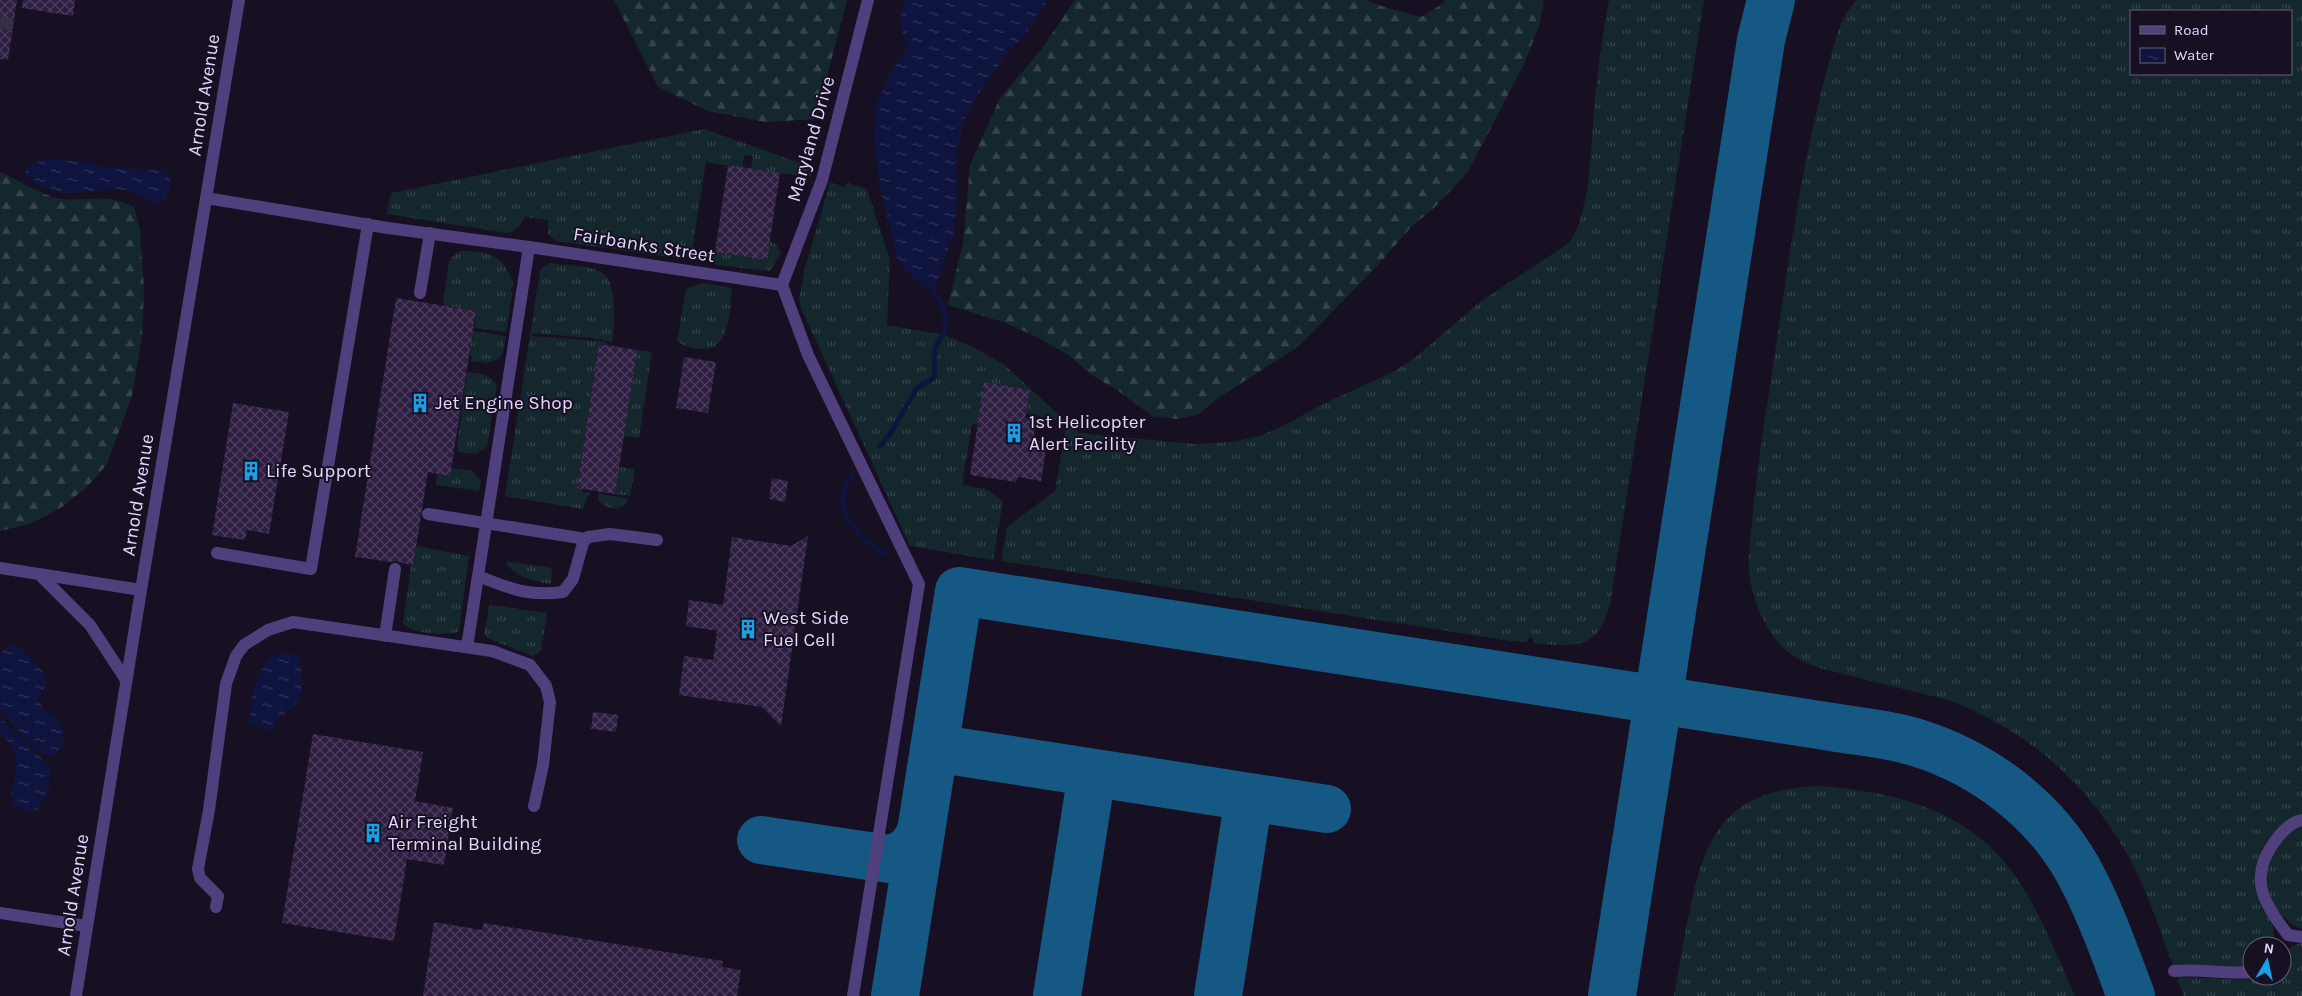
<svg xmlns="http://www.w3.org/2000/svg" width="2302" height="996" viewBox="0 0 2302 996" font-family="Karla,sans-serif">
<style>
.grass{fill:url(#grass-tufts);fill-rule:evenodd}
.forest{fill:url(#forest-firs)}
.water{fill:url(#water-ripples)}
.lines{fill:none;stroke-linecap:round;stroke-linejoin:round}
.stream{stroke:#0e143d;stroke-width:5}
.taxiway{stroke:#165884;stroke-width:48}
.building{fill:url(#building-cross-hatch)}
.minor-tunnel{stroke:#362e43;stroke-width:12;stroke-dasharray:12 6;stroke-linecap:butt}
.minor{stroke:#503f7d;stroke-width:12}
.labels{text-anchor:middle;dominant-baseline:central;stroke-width:4;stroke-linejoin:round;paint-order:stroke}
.street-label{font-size:19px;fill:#e3d5fb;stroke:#171022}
.poi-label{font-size:19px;fill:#e3d5fb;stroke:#171022;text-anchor:start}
</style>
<defs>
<pattern id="grass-tufts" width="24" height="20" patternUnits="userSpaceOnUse" patternTransform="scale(1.25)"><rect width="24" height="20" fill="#14272c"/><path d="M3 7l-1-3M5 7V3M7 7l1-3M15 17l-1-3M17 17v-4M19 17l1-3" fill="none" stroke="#36454c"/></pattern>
<pattern id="forest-firs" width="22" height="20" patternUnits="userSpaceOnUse" patternTransform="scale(1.25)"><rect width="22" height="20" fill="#14272c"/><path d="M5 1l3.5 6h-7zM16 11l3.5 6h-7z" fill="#36454c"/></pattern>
<pattern id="water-ripples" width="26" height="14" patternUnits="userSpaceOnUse" patternTransform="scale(1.25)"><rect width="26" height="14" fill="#0e143d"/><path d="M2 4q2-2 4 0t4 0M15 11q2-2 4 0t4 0" fill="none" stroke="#31355a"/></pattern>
<pattern id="building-cross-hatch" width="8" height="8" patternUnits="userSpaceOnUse" patternTransform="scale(1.25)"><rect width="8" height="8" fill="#2e1e41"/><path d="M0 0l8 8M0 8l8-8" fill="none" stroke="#4c3e5d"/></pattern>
</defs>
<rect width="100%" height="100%" fill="#171022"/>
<path class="grass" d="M1609,0h95l-94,604c-11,47 -37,43 -77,39v-5l-5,-1 -1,5 -16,-1 -510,-80 6,-34 48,-36 11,-65 -4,-5 -36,-8 4,-23 -45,-8 -8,43 -5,-1 -10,61 24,4 17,12 -10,59 -83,-14 -109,-238 -2,-9 5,-27 26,-90 14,5 4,-4 19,6 23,71 -3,65 58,10 30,13 28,16 76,69 115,11 38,-2 28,-6 27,-12 34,-19 72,-33 23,-15 64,-55 89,-59c23,-29 22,-106 26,-144 3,-33 8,-66 14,-99z
M1856,0h446v816l-30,19 -10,14 13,93 -1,4h-22v22l-79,-3c-13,-32 -23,-68 -39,-98 -33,-64 -82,-116 -146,-149 -14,-7 -28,-15 -44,-19 -28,-7 -57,-14 -85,-21 -22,-6 -48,-10 -67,-23 -25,-18 -39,-52 -43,-82 -1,-13 1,-28 2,-41 4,-47 11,-94 18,-140 19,-122 33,-246 70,-364l6,-13zM2131,11h160v63h-160z
M704,129l110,39 -3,8 -4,1 -56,-8 2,-13 -9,-1 -2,13 -36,-6 -14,88 -7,9 -129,-18 -8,-7v-14l-23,-3 -6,10 -11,6 -121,-19 4,-21z
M769,241l7,3 5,9 -11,18 -54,-6 -6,-6v-7l3,-1 53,9z
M460,251c29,-1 46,6 54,35l-3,2 -1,3h3l-7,41 -31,-4 1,-17 -33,-6 6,-43 2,-4z
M551,263c16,3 37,2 50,9 17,9 14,54 11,70l-20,-4 -60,-5v3l67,5 7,1 2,3 -9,-1 -22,143 6,2 -1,3 6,1 2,-3 -7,19 -78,-13 35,-225 4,-5z
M702,283l26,4 4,3c-3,20 -1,61 -30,59 -9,0 -19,-3 -25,-8l9,-52z
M473,331l33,5 -3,15 -4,8 -12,4 -16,-2 1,-5h-3z
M637,350l15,2 -13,86 -15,-2z
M467,372c12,2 24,1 30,14l-10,61 -11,7 -18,-2 -1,-6z
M438,466l34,5 9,10 -2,10 -43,-6z
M619,467l16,2 -5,27 -15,-2z
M599,491l1,3 29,5c-8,15 -22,10 -31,1z
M416,546l53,10 -10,75c-9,6 -51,2 -56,-8l8,-57h2z
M507,561l44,7 1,3 -1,13c-18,-3 -33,-6 -45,-20z
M491,605l56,8 -6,38 -8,5 -46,-18 -3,-5 5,-26z
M1816,786c78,5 153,23 200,91 24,35 42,80 59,119h-401c6,-33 11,-65 18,-97 18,-77 43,-108 124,-113z
M2302,826v103c-32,-12 -44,-52 -27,-81 6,-10 18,-17 27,-22z
M2302,942v54h-118l-7,-17 2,-2 50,2 53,-3v-21l10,-9z"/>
<path class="forest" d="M614,0h233l-31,119 -51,3 -57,-11 -50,-24z
M1075,0h291l15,6 40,11 23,-14v-3h100l-4,23 -15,39 -57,110 -33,35 -24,20 -33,38 -79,81 -84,54 -17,15 -21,4 -25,-3 -32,-24 -30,-18 -21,-19 -34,-19 -32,-14 -55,-17 15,-62 7,-78 30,-67 41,-48z
M0,172c14,6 48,26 61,27 29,3 43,-7 73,8l6,23 1,17 3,42 -2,47 -10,60 -25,68 -19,22 -26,21 -32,17 -30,7z"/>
<path class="water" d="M905,0h143l-21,32 -16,17 -25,33 -21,36 -9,36 1,49 -3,28 -18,54 -1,9 -25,-18 -13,-18 -15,-61 -8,-55 2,-38 17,-36 13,-19 -6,-33z
M45,159l43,3 11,4 65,5c12,11 6,18 -1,31l-8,1 -26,-12 -10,-2 -56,5 -28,-10 -10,-9 3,-9z
M14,645c11,4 35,27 32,40 -1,5 -7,9 -7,14 3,18 28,13 25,44l-9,11 -5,2 -13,-5 -37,-41v-57l8,-7z
M282,653l15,2c6,15 9,36 -2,50 -8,11 -21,10 -21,27l-24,-8c-1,-16 6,-54 18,-64 4,-4 9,-6 14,-7z
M0,717l51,51 -3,24 -12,20c-11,1 -18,-3 -25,-11 0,-21 12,-36 0,-56 -3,-5 -7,-9 -11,-11z"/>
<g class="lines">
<path class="stream" d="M880,446l10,-12 27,-46 17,-10c1,-10 -1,-19 1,-28 1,-7 6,-12 9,-18 5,-14 0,-27 -9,-38
M852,476c-25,29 6,63 32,77"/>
<path class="taxiway" d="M934,748l393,61
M761,840l128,19c17,-3 26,-13 32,-28
M895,996l64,-405 873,136c28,5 58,7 86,16 66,21 126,66 160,127 22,40 37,84 53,126
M1057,996l35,-223
M1218,996l31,-199
M1612,996l149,-956 10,-40"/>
</g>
<path class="building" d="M0,0h17l-9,60 -8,-1z
M23,0h52l-2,16 -51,-8z
M728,165l52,8 -13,87 -52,-8z
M396,298l80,13 -26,165 -22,-4 -15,94 -16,-5 -6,1 -36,-5z
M599,344l38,6 -22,144 -38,-6z
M684,357l32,5 -8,51 -32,-5z
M984,382l46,8 -5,28 11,2 -3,20 14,2 -6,39 -23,-4 -2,5 -46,-7z
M233,403l56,9 -20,122 -22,-4 -2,10 -33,-5z
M772,478l16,3 -3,21 -16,-3z
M808,536l-27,190 -19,-19 -83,-12 5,-39 29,4 4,-29 -31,-5 3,-26 34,5 9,-68 59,9z
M593,712l25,3 -2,17 -25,-3z
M313,734l110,18 -8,49 38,7 -9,57 -37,-6 -13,82 -112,-18z
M434,922l48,8 2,-7 239,38 -1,6 19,3 -4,26h-314z"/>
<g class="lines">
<path class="minor-tunnel" d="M0,23l13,2"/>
<path class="minor" d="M206,198l182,30 141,19 253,38 26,70 111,229 -66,412
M782,285l40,-105 46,-180
M420,293l10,-60
M428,514l158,25
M217,553l94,16 57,-345
M0,568l141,22
M39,574l51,51 36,55
M478,576c31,12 50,21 85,16l10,-13 10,-36 5,-6 22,-3 47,6
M385,636l10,-67
M467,647l62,-400
M2302,820c-11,2 -21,13 -27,21 -27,36 -12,62 13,94l14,2
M216,907l2,-11 -18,-18 -2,-9 11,-59 17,-126 10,-28 8,-11 24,-15 25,-8 199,29 38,14 16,21 4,16 -7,63 -9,41
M0,913l87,13
M2174,971c27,-2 52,3 78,1
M76,996l65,-406 98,-590"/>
</g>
<defs>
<symbol id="building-bare" viewBox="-9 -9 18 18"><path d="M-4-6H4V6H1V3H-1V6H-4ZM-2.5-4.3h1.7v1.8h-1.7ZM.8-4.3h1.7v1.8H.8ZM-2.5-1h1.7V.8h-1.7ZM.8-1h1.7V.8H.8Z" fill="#15a0e7" stroke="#171022" stroke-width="2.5" paint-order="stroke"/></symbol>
</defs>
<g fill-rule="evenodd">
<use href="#building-bare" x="406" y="389" width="28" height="28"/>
<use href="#building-bare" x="1000" y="419" width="28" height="28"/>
<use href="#building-bare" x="237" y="457" width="28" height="28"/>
<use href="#building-bare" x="734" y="615" width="28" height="28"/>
<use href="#building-bare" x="359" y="819" width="28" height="28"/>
</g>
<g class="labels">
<g class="street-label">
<text transform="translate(204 95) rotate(-81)">Arnold Avenue</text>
<text transform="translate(811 139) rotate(-74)">Maryland Drive</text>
<text transform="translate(644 245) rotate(9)">Fairbanks Street</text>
<text transform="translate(138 495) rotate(-81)">Arnold Avenue</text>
<text transform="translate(73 895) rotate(-81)">Arnold Avenue</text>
</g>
<g class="poi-label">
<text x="435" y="403">Jet Engine Shop</text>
<text x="1029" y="422">1st Helicopter<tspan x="1029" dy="22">Alert Facility</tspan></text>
<text x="266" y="471">Life Support</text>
<text x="763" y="618">West Side<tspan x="763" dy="22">Fuel Cell</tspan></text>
<text x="388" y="822">Air Freight<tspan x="388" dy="22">Terminal Building</tspan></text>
</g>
</g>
<rect x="2130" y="10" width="162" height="65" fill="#171022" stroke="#695f79"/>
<rect x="2140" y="26" width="25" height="8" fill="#503f7d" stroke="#695f79"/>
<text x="2174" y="35" font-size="15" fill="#e3d5fb">Road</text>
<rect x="2140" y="48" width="25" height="15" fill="url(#water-ripples)" stroke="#695f79"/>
<text x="2174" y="60" font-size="15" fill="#e3d5fb">Water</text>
<g transform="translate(2267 961) rotate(9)"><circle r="24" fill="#171022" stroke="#695f79"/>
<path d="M0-4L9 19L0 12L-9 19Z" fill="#15a0e7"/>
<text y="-8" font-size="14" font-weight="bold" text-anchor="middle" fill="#e3d5fb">N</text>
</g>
</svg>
